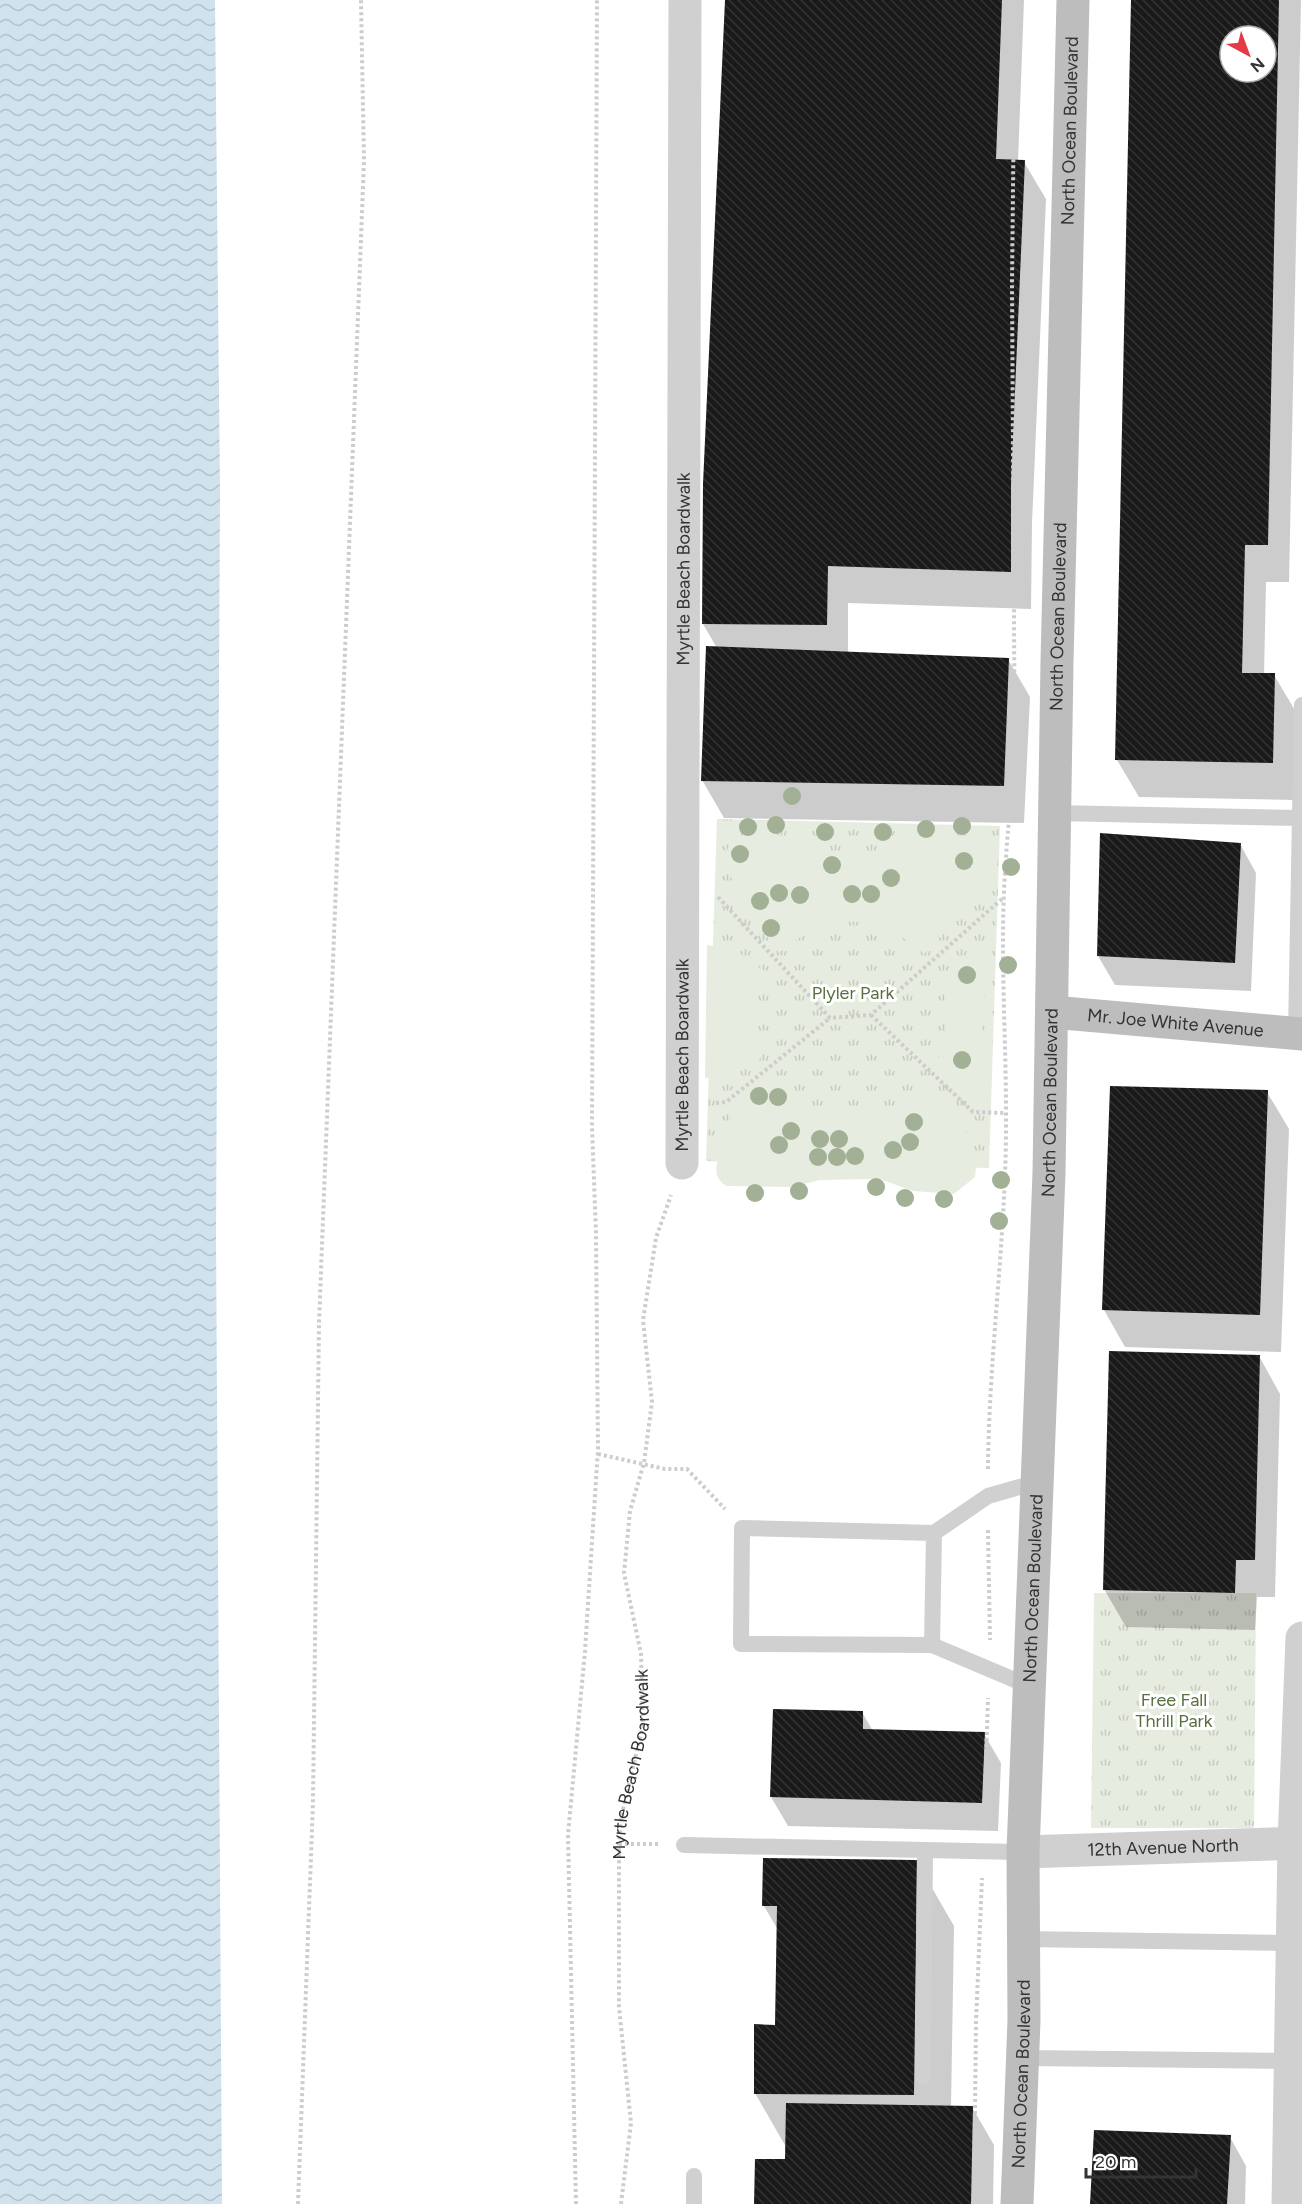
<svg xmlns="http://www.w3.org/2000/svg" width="1302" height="2204" viewBox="0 0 1302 2204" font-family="Figtree,sans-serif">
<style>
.grass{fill:url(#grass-tufts)}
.garden{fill:#e6ecdf}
.water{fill:url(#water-waves)}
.shadow{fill:#0003;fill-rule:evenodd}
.building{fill:url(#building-back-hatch);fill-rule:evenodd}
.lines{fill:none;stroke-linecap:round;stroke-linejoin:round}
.path{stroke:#cdcdcd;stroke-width:4;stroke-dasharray:3 3;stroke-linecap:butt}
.lane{stroke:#d0d0d0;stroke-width:16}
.street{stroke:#d0d0d0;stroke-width:33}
.secondary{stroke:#bdbdbd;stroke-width:33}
.tree{fill:#a2b095}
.labels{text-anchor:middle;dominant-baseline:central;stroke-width:6;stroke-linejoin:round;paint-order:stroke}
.street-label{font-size:18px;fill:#333;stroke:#fff}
.park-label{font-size:18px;fill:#56703f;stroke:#fff}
</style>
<defs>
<pattern id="grass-tufts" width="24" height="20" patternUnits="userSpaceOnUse" patternTransform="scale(1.5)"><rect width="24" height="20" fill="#e6ecdf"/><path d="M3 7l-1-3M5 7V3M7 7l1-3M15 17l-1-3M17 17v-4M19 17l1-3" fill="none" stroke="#c6cbc0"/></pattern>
<pattern id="water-waves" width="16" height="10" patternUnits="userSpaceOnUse" patternTransform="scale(1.5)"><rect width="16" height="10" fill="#cfe2ee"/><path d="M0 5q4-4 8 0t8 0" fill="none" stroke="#b2c2cd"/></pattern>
<pattern id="building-back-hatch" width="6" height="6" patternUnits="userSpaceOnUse" patternTransform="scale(1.5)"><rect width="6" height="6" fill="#1a1a1a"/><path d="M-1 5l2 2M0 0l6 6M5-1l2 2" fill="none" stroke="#333"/></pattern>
</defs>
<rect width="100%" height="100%" fill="#fff"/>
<path class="grass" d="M717,819l283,7 -11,342 -283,-7z
M1094,1593h162l-2,235h-163z"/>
<path class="garden" d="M760,833c36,1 58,21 94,22 29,1 45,-11 71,-17 19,-4 41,-1 60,-1l6,3 8,19 -8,22 -8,10 -59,63c-47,-43 -96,-43 -144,-2l-26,-31 -31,-59c4,-21 17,-27 37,-29z
M707,945l28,4 30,23c-14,30 -15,55 -4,86 -17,14 -34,18 -56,20z
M975,948l7,2 8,10v31l-6,5 -2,44 8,8c1,18 5,51 -22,44l-31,-30c12,-28 13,-55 2,-83z
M770,1075c44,49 107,58 154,6 25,26 57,56 51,96l-21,17 -41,-3 -33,-12h-10l-50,1 -29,7 -65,-1c-4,-3 -7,-6 -9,-11 -4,-14 13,-59 21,-72 8,-11 21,-20 32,-28z"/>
<path class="water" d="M0,0h215l5,492 -4,744 6,968h-222z"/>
<path class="shadow" d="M727,0h297l-6,162h6l22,37 -14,324 -1,86 -183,-6v50l160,6 22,38 -6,126 -300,-5 -22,-38 15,-132 -14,-24z
M1132,0h169l-12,582h-23l-2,93h10l22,37 -2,88 -155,-3 -22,-37zM1230,36h36v36h-36z
M1101,835l139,9 16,29 -5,118 -136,-6 -17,-29z
M1267,1092l22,37 -8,223 -156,-5 -21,-37z
M1259,1356l21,38 -5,203h-18l-2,33 -129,-3 -22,-38z
M774,1710l88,2 11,19 111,3 17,29 -3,68 -210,-5 -17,-29z
M764,1860l153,2 37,64 -3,181h21l22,38 -1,59h-237l30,-43v-14l-31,-54 21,-67 2,-96 -14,-24z
M1230,2137l16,29 -1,38h-153z"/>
<path class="building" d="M725,0h277l-6,159 29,1 -14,324v88l-183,-6 -1,59 -125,-1 1,-140z
M1131,0h148l-11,545h-23l-3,128h33l-2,90 -158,-3zM1230,36h36v36h-36z
M706,646l303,12 -5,128 -303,-5z
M1100,833l141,10 -6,120 -138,-7z
M1110,1086l158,4 -8,225 -158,-5z
M1109,1351l151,4 -5,205h-19l-1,33 -132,-3z
M773,1709l90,2v18l122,3 -3,71 -212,-6z
M763,1858l154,2 -3,235 -160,-1v-70l21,1 2,-119h-15z
M786,2103l187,3 -2,98h-217l1,-45h30z
M1094,2130l137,5 -4,69h-137z"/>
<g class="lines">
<g class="path">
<path d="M718,897l112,121 41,-3 132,-117"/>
<path d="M871,1015l102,97 33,1"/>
<path d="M716,1103l10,-1 104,-84"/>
<path d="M598,1454l67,15h22l38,40"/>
<path d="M988,1469c1,-119 19,-237 18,-355 0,-81 -6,-161 -1,-242 2,-29 3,-57 10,-85l-3,-503 3,-284"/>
<path d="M988,1530l2,110"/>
<path d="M984,1825l4,-127"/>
<path d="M619,1844h40"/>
<path d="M298,2204l15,-402 6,-479 45,-1162 -3,-161"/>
<path d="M576,2204l-8,-369 17,-184 13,-202 -2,-215 -4,-107 5,-1127"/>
<path id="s1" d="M621,2204l10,-81 -12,-116v-164l2,-25 22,-93 -2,-71 -17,-81 6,-62 14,-48 8,-61 -9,-82 13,-82 15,-43"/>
<path d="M974,2204l2,-182 6,-144"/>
</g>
<path class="lane" d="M1055,813l245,5
M1296,1033l6,-328
M932,1645l2,-112
M1029,1686l-97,-41 -191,-1 1,-116 192,5 54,-37 49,-14
M684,1845l339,7
M1023,1939l269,4
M1023,2058l267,3
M923,2077l2,-227
M694,2204v-28"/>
<g class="street">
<path id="s2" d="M682,1163l3,-1163"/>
<path id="s3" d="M1023,1852l279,-9"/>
<path d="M1288,2204l6,-361 8,-205"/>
</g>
<g class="secondary">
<path id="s4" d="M1052,1012l250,22"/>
<path id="s5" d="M1017,2204l7,-184 -1,-168 26,-679 8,-511 16,-662"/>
</g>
</g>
<g class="tree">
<circle cx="792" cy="796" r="9"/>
<circle cx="776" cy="825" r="9"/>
<circle cx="962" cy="826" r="9"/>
<circle cx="748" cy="827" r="9"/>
<circle cx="926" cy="829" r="9"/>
<circle cx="825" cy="832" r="9"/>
<circle cx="883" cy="832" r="9"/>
<circle cx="740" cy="854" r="9"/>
<circle cx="964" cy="861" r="9"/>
<circle cx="832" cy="865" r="9"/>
<circle cx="1011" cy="867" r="9"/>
<circle cx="891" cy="878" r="9"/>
<circle cx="779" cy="893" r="9"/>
<circle cx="852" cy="894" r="9"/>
<circle cx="871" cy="894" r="9"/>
<circle cx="800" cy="895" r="9"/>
<circle cx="760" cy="901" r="9"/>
<circle cx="771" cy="928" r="9"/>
<circle cx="1008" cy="965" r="9"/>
<circle cx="967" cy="975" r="9"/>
<circle cx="962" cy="1060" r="9"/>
<circle cx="759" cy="1096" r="9"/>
<circle cx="778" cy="1097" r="9"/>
<circle cx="914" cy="1122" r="9"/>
<circle cx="791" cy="1131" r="9"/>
<circle cx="820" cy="1139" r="9"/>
<circle cx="839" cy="1139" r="9"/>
<circle cx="910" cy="1142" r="9"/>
<circle cx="779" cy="1145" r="9"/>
<circle cx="893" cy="1150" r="9"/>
<circle cx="855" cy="1156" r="9"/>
<circle cx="818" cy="1157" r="9"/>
<circle cx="837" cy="1157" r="9"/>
<circle cx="1001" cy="1180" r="9"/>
<circle cx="876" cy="1187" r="9"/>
<circle cx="799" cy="1191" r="9"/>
<circle cx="755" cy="1193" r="9"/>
<circle cx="905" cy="1198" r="9"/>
<circle cx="944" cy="1199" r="9"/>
<circle cx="999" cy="1221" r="9"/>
</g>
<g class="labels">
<g class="street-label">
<text stroke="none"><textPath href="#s5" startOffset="2074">North Ocean Boulevard</textPath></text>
<text stroke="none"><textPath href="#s2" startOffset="594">Myrtle Beach Boardwalk</textPath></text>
<text stroke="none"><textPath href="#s5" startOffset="1588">North Ocean Boulevard</textPath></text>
<text stroke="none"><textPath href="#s4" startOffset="124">Mr. Joe White Avenue</textPath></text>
<text stroke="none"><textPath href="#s2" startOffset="108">Myrtle Beach Boardwalk</textPath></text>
<text stroke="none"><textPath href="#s5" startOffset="1102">North Ocean Boulevard</textPath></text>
<text stroke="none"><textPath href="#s5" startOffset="616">North Ocean Boulevard</textPath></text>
<text stroke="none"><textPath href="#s1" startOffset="442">Myrtle Beach Boardwalk</textPath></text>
<text stroke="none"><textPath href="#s3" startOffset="140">12th Avenue North</textPath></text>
<text stroke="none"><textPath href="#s5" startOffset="130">North Ocean Boulevard</textPath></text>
</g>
<g class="park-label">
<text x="853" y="993">Plyler Park</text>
<text x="1174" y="1700">Free Fall<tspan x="1174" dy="21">Thrill Park</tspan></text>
</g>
</g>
<g transform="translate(1248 54) rotate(139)"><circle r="28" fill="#ffffff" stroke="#adadad" stroke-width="1.5"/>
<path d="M0-4.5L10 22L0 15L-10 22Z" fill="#e63946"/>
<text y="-9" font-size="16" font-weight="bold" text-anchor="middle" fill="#333333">N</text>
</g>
<path d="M1086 2168v9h110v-9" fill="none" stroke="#333333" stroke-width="3"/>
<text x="1095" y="2168" font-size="18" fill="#333333" stroke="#ffffff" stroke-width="4.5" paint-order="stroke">20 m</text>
</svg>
